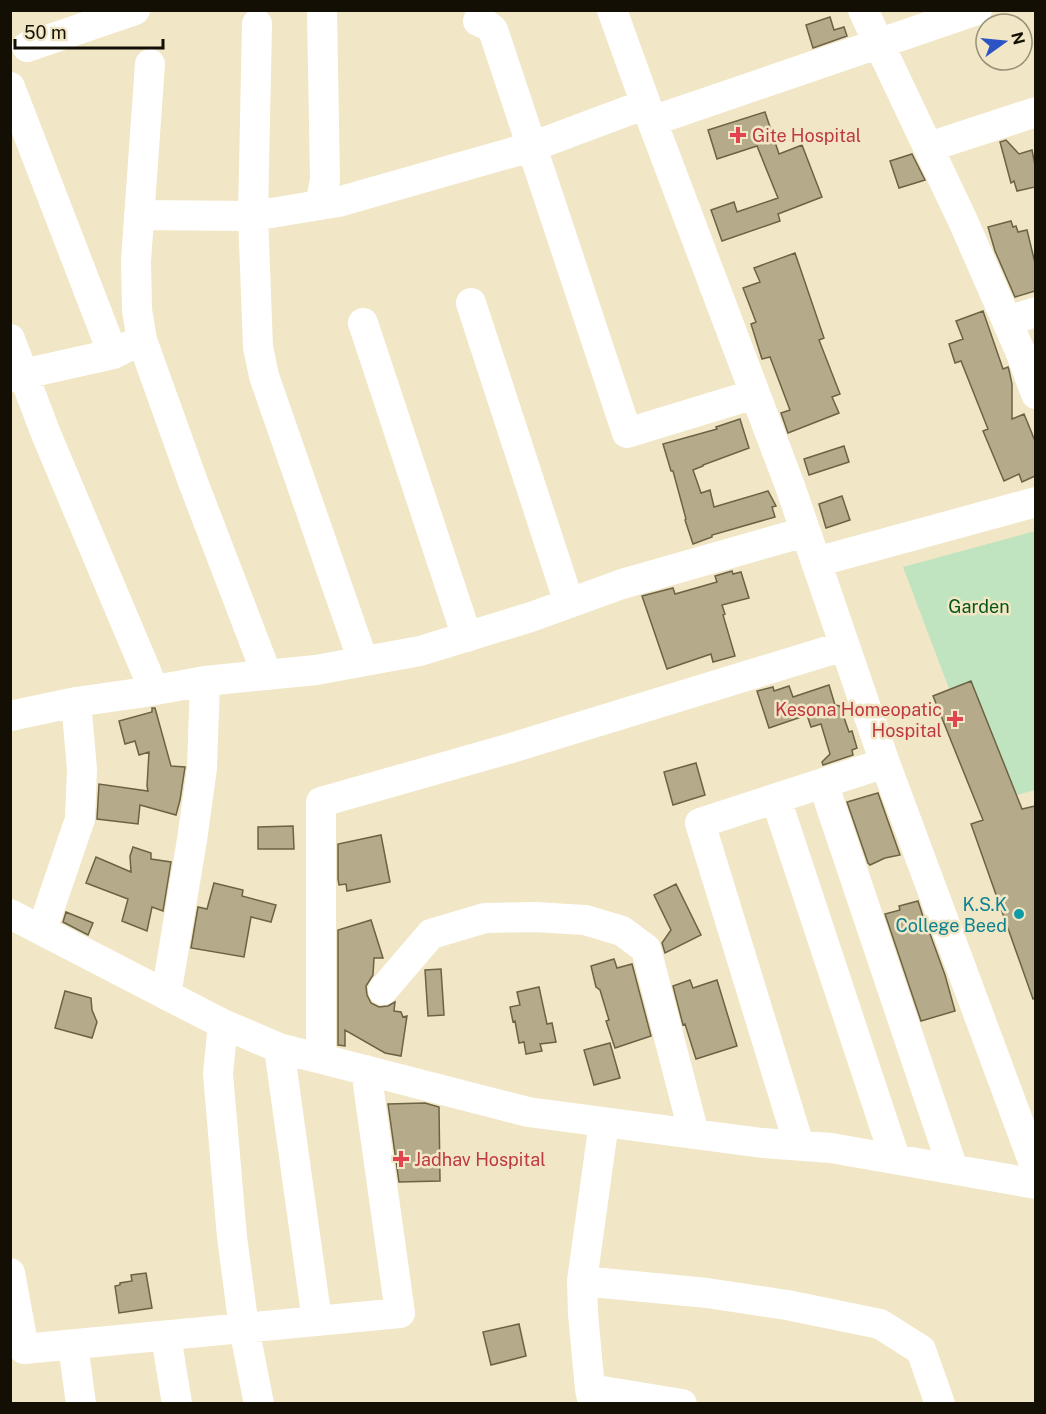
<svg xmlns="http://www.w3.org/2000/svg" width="1046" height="1414" viewBox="0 0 1046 1414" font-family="'Public Sans',sans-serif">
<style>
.green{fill:#c0e3c0}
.building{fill:#b5ab8b;stroke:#6c6345;stroke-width:1.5}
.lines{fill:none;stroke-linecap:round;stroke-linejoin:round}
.minor{stroke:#fff;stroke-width:30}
.health-dot{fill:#e0444e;stroke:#f1e6c5;stroke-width:2}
.culture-dot{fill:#0f9aa8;stroke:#f1e6c5;stroke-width:2}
.labels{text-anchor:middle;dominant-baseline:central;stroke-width:5;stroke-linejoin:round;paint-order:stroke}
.health-label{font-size:18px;fill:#be3a42;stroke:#f1e6c5;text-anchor:start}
.park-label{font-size:18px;fill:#045617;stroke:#f1e6c5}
.culture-label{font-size:18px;fill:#0d838f;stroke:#f1e6c5;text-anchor:end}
</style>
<rect width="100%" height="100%" fill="#f1e6c5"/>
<path class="green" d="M1035,531v259l-43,12 -89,-235z"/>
<path class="building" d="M830,17l4,13 10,-3 3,9 -34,12 -7,-23z
M765,112l14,42 23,-9 20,52 -44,17 2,7 -58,20 -11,-31 23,-8 3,10 41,-14 -21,-52 -40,13 -9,-29z
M1006,140l13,14 13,-4 3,15v22l-18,4 -3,-10 -3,2 -11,-41z
M912,154l13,26 -26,8 -9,-27z
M1011,221l2,6 3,-1 2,6 9,-2 8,33v28l-20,6 -20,-46 -7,-24z
M795,253l29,85 -5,2 21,54 -8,3 7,16 -51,20 -7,-20 9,-3 -20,-53 -8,2 -11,-35 5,-2 -13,-34 17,-6 -6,-14z
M983,311l20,58 5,-2 1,3 3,14v35l12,-5 11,27v35l-13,6 -3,-8 -15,7 -21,-50 5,-2 -27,-68 -6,2 -6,-19 14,-5 -7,-18z
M740,419l9,29 -46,17v1l-10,4 8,23 9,-3 4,17 54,-16 8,15 -4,1 3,10 -63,18v2l-19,7 -8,-24 1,-1 -13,-48h-2l-8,-27 54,-15 -1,-2z
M844,446l5,16 -40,13 -5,-16z
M842,496l8,24 -24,8 -7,-24z
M732,571l1,3 8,-2 8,26 -27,7 3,9 -2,1 12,41 -22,6 -2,-8 -44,15 -25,-73 31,-8 2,6 42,-12 -2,-6z
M971,681l51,128 13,-3v192l-2,1 -62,-175 12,-4 -50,-124z
M829,685l6,20 5,1 9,26 3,-1 5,17 -5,2 1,5 -30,10 -1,-3 8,-8 -9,-30 -10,3 -4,-12 -38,13 -12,-37 16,-4 1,4 15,-5 4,11z
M152,708h3l16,58 14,1 -5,33 -4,15 -36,-10 -2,19 -41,-5 2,-35 49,7 -1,-5 2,-34 -10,3 -4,-14 -10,3 -6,-23 33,-9z
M696,763l9,32 -32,10 -9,-33z
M878,793l22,62 -15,3 -15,7 -2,-2 -21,-61z
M293,826l1,23h-36v-22z
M381,835l9,47 -43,9 -1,-7 -7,1 -1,-6v-35z
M133,847l18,6v6l20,3 -8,49 -11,-4 -5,24 -25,-10 6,-22 -42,-16 10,-26 35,15 -1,-16z
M214,883l29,7 -1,6 34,9 -5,17 -20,-5 -7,40 -53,-9 7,-41 9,2z
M676,884l25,51 -36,18 -3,-10 9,-13 -17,-35z
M918,901l10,31 1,-1 16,44 10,36 -34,10 -36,-107 15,-4 -1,-4z
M66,912l27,11 -5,12 -25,-13z
M371,920l12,38h-9l-1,17 -7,11 1,9 4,8 8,4 9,-1 7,-4 -1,9 7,1 2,5 4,-1 -6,40 -16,-3 -40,-23v16l-7,-1v-115z
M614,959l3,9 15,-4 19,72 -36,12 -9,-27 3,-1 -9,-30 -4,-3 -5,-21z
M441,969l3,46 -16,1 -3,-46z
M690,980l3,8 24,-8 20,66 -41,13 -11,-35 -2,1 -10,-39z
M539,987l8,37 5,-1 4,19 -16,2 2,7 -16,3 -2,-12 -5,1 -4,-22 -2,1 -3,-15 10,-2 -3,-13z
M65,991l26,7 1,12 5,12 -5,16 -37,-10z
M610,1043l10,35 -26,7 -10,-35z
M425,1103l14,4 1,74 -41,1 -11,-78z
M146,1273l6,35 -33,5 -4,-27 5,-1v-2l12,-2 -1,-6z
M519,1324l7,32 -35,9 -8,-33z"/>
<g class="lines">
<path class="minor" d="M612,10l40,111 138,365 95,277 151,406
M863,10l100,211 57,130 16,43
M478,21l9,4 6,5 134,403 128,-39
M257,24l-4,192 5,131 6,29 99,285
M27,47l108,-37
M150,64l-14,197 1,49 5,30 51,142 74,193
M10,87l103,267
M652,121l325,-111
M929,147l107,-35
M320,205l5,-25 -3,-170
M139,215l114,1 85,-14 193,-55 115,-43
M471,303l98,300
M1007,321l29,-9
M363,323l104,314
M10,339l36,95 108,256
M10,377l103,-23 18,-9
M816,562l220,-60
M10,716l66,-14 63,-9 66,-12 111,-11 104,-19 111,-34 91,-33 183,-52
M823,783l130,386
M776,799l119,359
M10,914l213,110 56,24 249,64 234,31 69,5 205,36
M42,930l38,-111 2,-50 -6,-67
M383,990l48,-56 54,-16 50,-1 50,3 37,11 24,18 48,185
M166,995l26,-155 10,-72 3,-87
M223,1024l-5,50 14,163 12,91 15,76
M279,1048l38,273
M321,1059v-257l187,-53 336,-103
M799,1145l-99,-322 185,-60
M10,1273l14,76 376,-36 -34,-243
M582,1281l125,12 80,12 93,19 41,26 19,54
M166,1336l11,68
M73,1345l8,59
M590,1389l92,15
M593,1404l-3,-15 -7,-75 -1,-33 22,-159"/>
</g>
<g class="health-dot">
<path d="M735 126h6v6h6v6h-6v6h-6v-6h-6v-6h6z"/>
<path d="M952 710h6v6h6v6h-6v6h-6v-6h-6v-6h6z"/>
<path d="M398 1150h6v6h6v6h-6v6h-6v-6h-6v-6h6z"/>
</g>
<circle class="culture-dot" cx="1019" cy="914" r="6"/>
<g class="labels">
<g class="health-label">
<text x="752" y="135">Gite Hospital</text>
<text x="942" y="709" text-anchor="end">Kesona Homeopatic<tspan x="942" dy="21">Hospital</tspan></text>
<text x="414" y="1159">Jadhav Hospital</text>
</g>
<g class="park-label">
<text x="979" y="606">Garden</text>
</g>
<g class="culture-label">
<text x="1007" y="904">K.S.K<tspan x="1007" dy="21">College Beed</tspan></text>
</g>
</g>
<rect width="1046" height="1414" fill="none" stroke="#130f04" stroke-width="24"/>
<g transform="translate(1004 42) rotate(75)"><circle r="28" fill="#f1e6c5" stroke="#989078" stroke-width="1.5"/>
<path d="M0-4.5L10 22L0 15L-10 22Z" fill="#2d54c4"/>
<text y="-9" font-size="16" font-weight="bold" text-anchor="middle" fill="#130f04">N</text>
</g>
<path d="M15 39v9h148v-9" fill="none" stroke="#130f04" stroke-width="3"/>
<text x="24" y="39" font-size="18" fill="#130f04" stroke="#f1e6c5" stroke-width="4.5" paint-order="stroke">50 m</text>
</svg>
